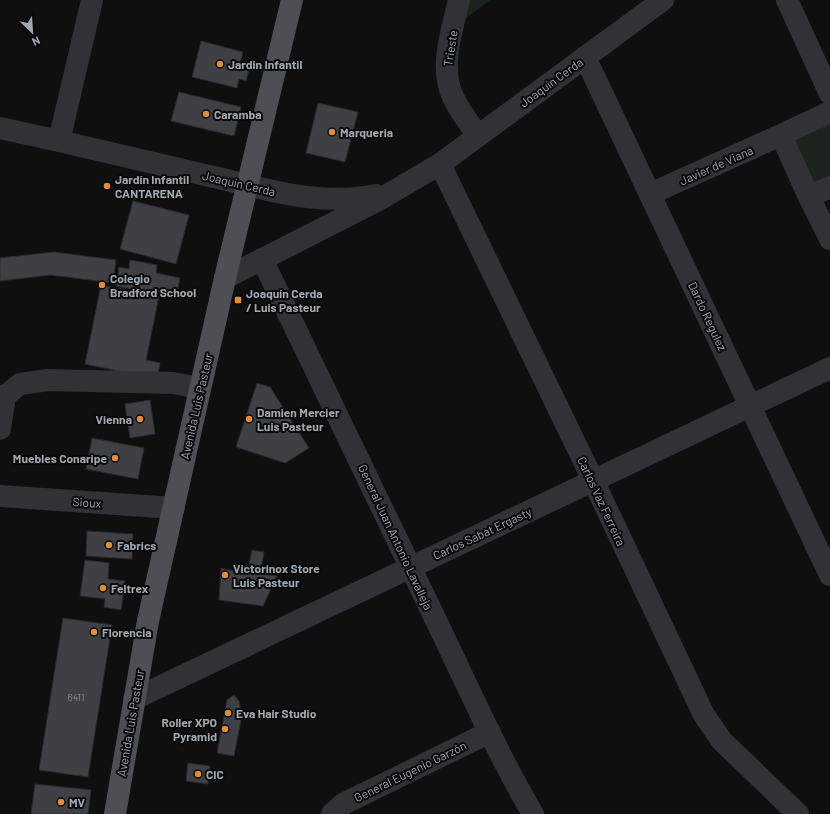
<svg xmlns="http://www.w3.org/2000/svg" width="830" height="814" viewBox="0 0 830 814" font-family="Barlow,sans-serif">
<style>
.green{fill:#1c231c}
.building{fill:#3e4043;stroke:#292a2c}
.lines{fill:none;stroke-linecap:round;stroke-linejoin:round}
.minor{stroke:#303235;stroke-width:22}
.major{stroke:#4d4f54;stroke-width:22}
.poi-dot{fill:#e28c35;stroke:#0a0a0b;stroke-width:1.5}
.labels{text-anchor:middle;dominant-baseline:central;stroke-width:4;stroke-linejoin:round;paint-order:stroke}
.number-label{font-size:10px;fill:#888e95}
.street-label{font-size:12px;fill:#a1a8b0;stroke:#0a0a0b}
.poi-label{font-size:12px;font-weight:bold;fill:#a1a8b0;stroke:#0a0a0b;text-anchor:start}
</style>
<rect width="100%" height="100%" fill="#0f0f10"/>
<path class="green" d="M464,0h26l-32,24z
M830,118v63l-19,9 -24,-51z"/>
<path class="building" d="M201,41l42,11 -3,11 10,2 -4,16 -7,-2 -2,9 -45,-11z
M179,92l62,15 -7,29 -63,-15z
M318,103l40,9 -13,50 -39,-9z
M133,201l56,14 -13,49 -56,-15z
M54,252l62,8 -3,23 -62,-8 -51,6v-23z
M130,260l27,5 -1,8 24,5 -4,19 -60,-11 3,-19 10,2z
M101,285l58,11 -13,64 14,3 -3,16 -72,-15z
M257,383l13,4 39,61 -24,15 -49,-16z
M150,400l5,34 -25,4 -5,-34z
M92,438l52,10 -6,31 -52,-10z
M87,531l46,3 -1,25 -46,-3z
M252,550l12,2 -4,22 17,2 -14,30 -44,-6 2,-32 26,6z
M85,560l24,3 -1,16 17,2 -4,29 -17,-3 1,-8 -25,-3z
M63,618l49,7 -24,152 -49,-7z
M234,695l5,6 3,14 -8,41 -17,-3 10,-53z
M188,763l22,3 -2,18 -22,-3z
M35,784l56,6 -3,24h-57z"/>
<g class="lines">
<path class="minor" d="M459,0c-7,31 -20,67 -6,97 6,13 16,26 25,39
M787,0l43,94
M585,57l245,518
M0,128l59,13 189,44c42,11 85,19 128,10
M781,135l28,62 21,42
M59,141l33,-141
M440,164l153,316 111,235 18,26 76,73
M650,194l131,-59 49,-23
M809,197l21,-10
M262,259c62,126 121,254 183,380 28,59 55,119 88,175
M225,278l152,-77 63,-37 223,-164
M0,396h5l15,-12 28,-4 125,3 27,5
M0,429l5,-33
M0,496l174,12
M134,699l696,-331
M332,814l11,-10 147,-72"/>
<path class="major" d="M115,814l33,-193 77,-343 67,-278"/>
</g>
<g class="poi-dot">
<circle cx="220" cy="64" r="4"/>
<circle cx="206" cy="114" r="4"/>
<circle cx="332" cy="132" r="4"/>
<circle cx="107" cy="186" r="4"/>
<circle cx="102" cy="285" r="4"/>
<rect x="234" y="296" width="8" height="8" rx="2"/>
<circle cx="140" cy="419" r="4"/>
<circle cx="249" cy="419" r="4"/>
<circle cx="115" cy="458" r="4"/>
<circle cx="109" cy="545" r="4"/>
<circle cx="225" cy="575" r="4"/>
<circle cx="103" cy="588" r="4"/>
<circle cx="94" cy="632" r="4"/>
<circle cx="228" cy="713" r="4"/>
<circle cx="225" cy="729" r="4"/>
<circle cx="198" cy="774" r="4"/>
<circle cx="61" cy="802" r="4"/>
</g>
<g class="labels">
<g class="number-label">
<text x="76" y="697">6411</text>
</g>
<g class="street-label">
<text transform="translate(450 48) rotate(-81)">Trieste</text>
<text transform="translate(551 82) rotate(-36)">Joaquín Cerda</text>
<text transform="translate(716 165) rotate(-24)">Javier de Viana</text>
<text transform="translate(239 183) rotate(13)">Joaquín Cerda</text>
<text transform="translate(708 316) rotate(65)">Dardo Regulez</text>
<text transform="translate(196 406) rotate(-77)">Avenida Luis Pasteur</text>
<text transform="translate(602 501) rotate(65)">Carlos Vaz Ferreira</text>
<text transform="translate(87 502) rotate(4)">Sioux</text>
<text transform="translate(482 533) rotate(-25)">Carlos Sabat Ergasty</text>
<text transform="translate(396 537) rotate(65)">General Juan Antonio Lavalleja</text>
<text transform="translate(130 723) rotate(-80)">Avenida Luis Pasteur</text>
<text transform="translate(410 771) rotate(-26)">General Eugenio Garzón</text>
</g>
<g class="poi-label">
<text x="228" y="64">Jardin Infantil</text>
<text x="214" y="114">Caramba</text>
<text x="340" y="132">Marqueria</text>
<text x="115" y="179">Jardín Infantil<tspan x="115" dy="14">CANTARENA</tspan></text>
<text x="110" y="278">Colegio<tspan x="110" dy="14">Bradford School</tspan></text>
<text x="246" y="293">Joaquín Cerda<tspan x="246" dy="14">/ Luis Pasteur</tspan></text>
<text x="257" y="412">Damien Mercier<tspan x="257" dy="14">Luis Pasteur</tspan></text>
<text x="132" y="419" text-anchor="end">Vienna</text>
<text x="107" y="458" text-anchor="end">Muebles Conaripe</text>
<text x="117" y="545">Fabrics</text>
<text x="233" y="568">Victorinox Store<tspan x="233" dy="14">Luis Pasteur</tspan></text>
<text x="111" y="588">Feltrex</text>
<text x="102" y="632">Florencia</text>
<text x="236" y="713">Eva Hair Studio</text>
<text x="217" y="722" text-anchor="end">Roller XPO<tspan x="217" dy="14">Pyramid</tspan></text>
<text x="206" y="774">CIC</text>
<text x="69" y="802">MV</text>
</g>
</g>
<g transform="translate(32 32) rotate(155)" stroke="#0a0a0b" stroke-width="3" paint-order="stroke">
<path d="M0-3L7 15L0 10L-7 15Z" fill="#a1a8b0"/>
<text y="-6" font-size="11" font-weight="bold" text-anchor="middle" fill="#a1a8b0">N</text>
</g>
</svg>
